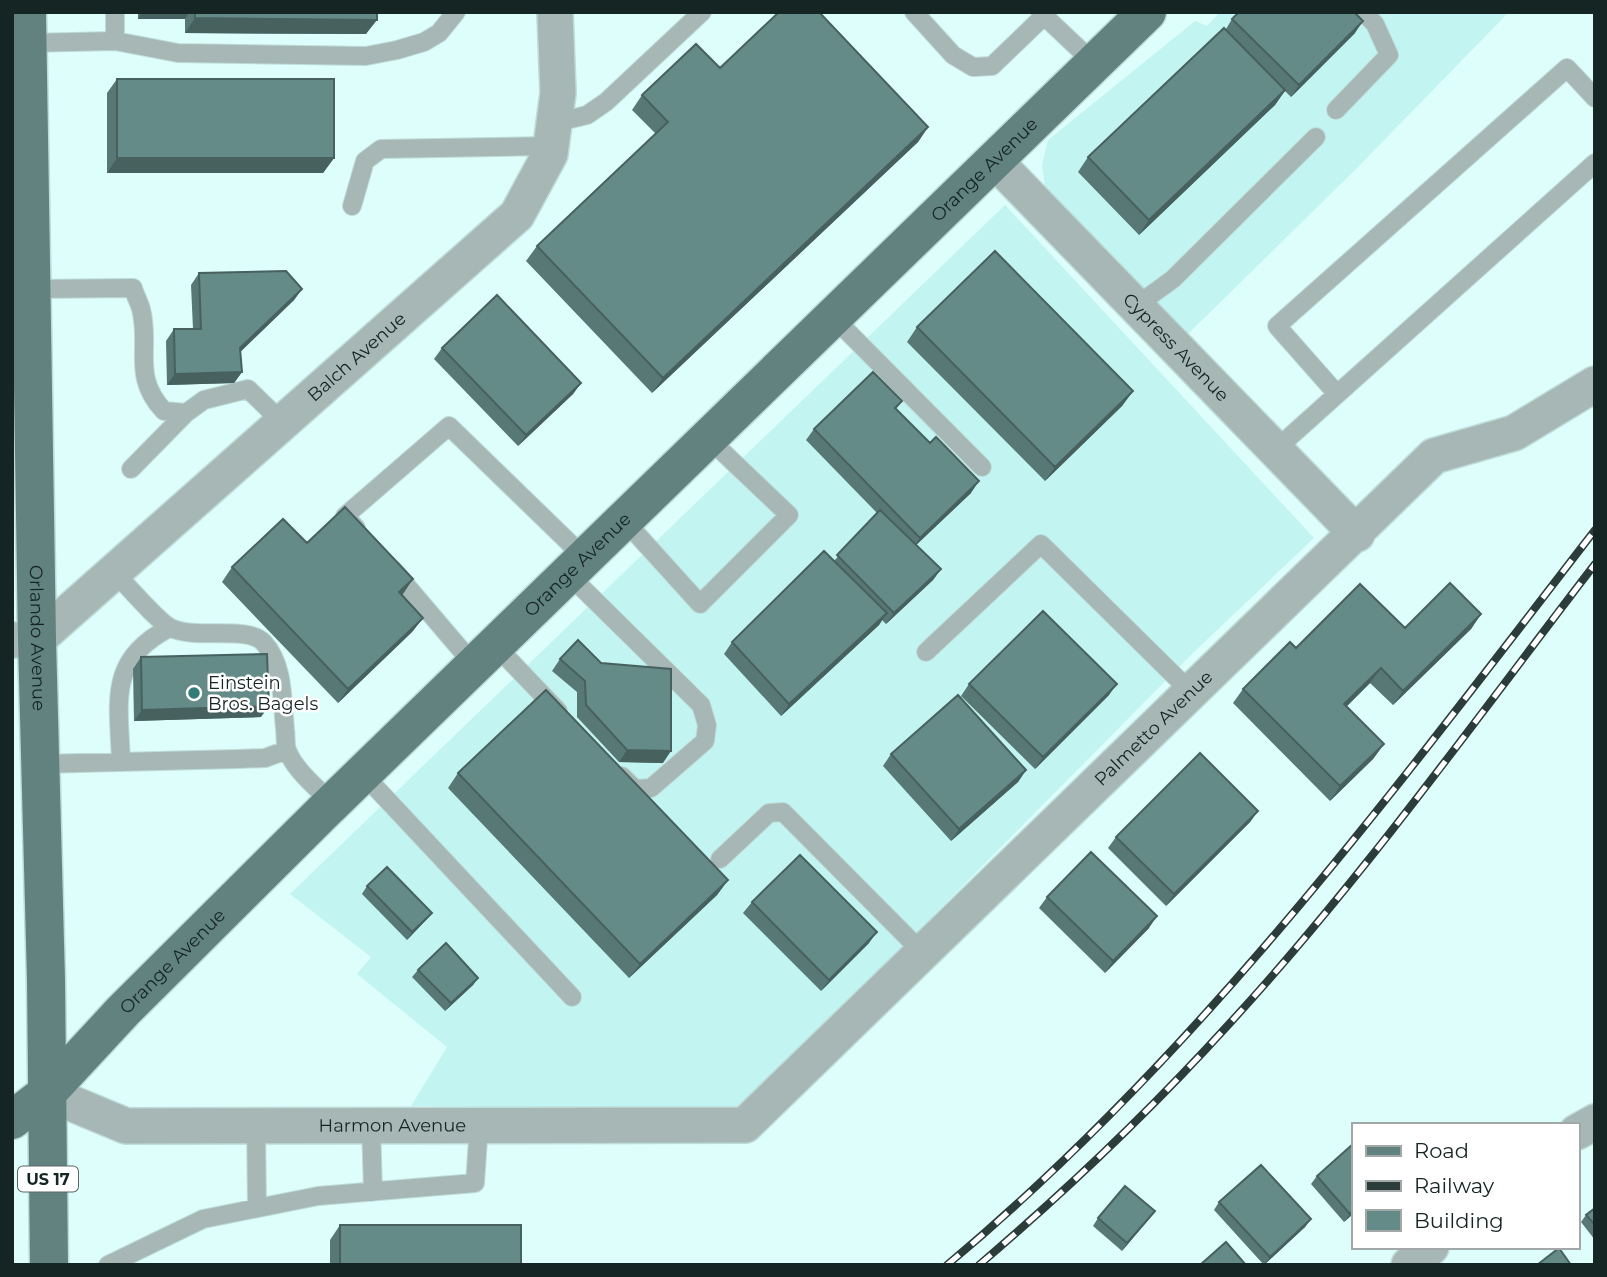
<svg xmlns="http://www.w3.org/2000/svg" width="1607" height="1277" viewBox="0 0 1607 1277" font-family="Montserrat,sans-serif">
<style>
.built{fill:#c2f5f1}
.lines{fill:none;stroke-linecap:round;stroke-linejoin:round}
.lane-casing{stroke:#bddbd8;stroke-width:20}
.street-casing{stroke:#bddbd8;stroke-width:38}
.primary-casing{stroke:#bddbd8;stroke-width:41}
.lane{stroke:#a6b7b5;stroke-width:18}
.street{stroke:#a6b7b5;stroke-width:35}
.primary{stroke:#62827f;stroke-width:38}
.rail-casing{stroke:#2b3c3a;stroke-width:8}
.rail{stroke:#fff;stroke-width:5;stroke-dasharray:16;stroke-linecap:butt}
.wall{fill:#577875}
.shaded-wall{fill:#47615f}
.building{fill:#658b88;stroke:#47615f;stroke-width:2}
.poi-dot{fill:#337b77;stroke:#fff;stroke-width:2.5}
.labels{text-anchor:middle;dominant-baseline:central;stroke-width:5;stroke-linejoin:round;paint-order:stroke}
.shield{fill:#fff;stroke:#5b6665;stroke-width:2}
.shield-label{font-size:16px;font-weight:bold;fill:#152523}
.street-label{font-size:18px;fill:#152523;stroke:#fff}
.poi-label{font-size:18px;fill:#152523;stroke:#fff;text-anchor:start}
</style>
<rect width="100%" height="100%" fill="#ddfefb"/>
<path class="built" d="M1220,12h289l-153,157 -168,165 -142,-140 -4,-29 6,-25 147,-119 12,5z
M1005,205l309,333 -120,114 -350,354 -111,104 -322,-4 36,-59 -90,-73 14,-17 -81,-63z"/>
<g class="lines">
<defs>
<path id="lane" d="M115,12v29
M914,12l39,43 20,12 19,-1 52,-50
M1040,12l54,51
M28,43l87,-2 63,12 188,3 31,-6 27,-8 15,-9 17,-21
M1336,110l53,-55 -14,-31 -12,-12
M554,123l33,-8 19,-13 96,-90
M352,206l13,-45 16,-12 169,-3
M32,289l101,-1c2,7 6,14 8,21 10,39 -10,67 23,102l22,2 18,-13 44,-11 35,34
M1136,306l37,-27 143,-142
M833,317l149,150
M1337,394l-60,-68 290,-258 28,30
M1275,450l320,-287
M131,469l55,-56
M624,520l76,84 89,-89 -81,-77
M356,528l-11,-12 104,-90 136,132
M393,570l81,95
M114,572c12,12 45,51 57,56 25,12 78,-3 93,15 20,22 18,57 21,86 1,7 0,15 2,21 8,21 31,38 45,54
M568,574l133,131 6,20 -2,16 -54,47 -16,1 -13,-13
M495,645l63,66
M926,652l115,-108 151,149
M121,762c-2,-60 -14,-102 48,-134
M41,764l196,-5 28,-1 22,-8
M363,774l209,223
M720,859l49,-46 14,-1 140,141
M256,1125l1,82
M371,1125l2,67
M108,1265l95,-46 115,-23 157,-13 4,-58"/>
<g id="street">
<path id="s1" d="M994,160l363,374"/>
<path id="s2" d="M12,640h25l480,-425 33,-61 8,-61 -3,-81"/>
<path id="s3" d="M47,1093l79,33 619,-1 689,-669 80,-23 81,-49"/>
<path d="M1577,1132l18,-10"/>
<path d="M1409,1265l22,-18"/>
</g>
<g id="primary">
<path id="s4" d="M27,12l10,628 9,340 3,285"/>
<path id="s5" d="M12,1120l35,-27 76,-82 199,-198 825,-801"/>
</g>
</defs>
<use href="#lane" class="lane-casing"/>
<use href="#street" class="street-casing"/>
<use href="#primary" class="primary-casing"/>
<use href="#lane" class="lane"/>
<use href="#street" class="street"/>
<use href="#primary" class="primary"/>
<defs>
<path id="rail" d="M947,1265c253,-211 448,-476 648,-735
M979,1265c88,-75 173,-156 251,-242 132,-144 246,-304 365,-459"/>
</defs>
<use href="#rail" class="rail-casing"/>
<use href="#rail" class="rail"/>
</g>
<path class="wall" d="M138,12h239l-11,22 -181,-1v-14h-47z
M1232,19l123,14 -64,64 -6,-6 -10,14 -136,130 -61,-63 10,-15 138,-128z
M720,68l208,59 -10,15 -266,251 -126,-132 11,-15 119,-112 -24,-24 10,-15z
M117,79l217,79 -11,15h-216v-80z
M199,273l103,16 -8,11 -54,52 2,20 -8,11 -67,2 -1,-44 8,-12h19l-2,-44z
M917,327l216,64 -11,15 -77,75 -138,-139z
M442,348l139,35 -8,11 -55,52 -84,-87z
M902,401l-6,8 75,84 -55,52 25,24 -8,11 -47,44 -4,-4 -3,5 -98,91 -57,-62 8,-12 102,-81 43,-48 -71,-73 8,-11z
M307,543l95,52 21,23 -11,14 -74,71 -116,-121 10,-15z
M1481,614l-10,15 -78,76 -23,-22 -23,23 37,38 -11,15 -43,42 -97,-98 10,-14 53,-41z
M578,640l85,123 -44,-1 -42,-45v-25l-25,-21 8,-12z
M141,657l120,60 -127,4 -1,-52z
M969,684l140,11 -74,74 -74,-73z
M891,754l135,16 -8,12 -67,59 -68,-75z
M458,773l270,107 -11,15 -88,83 -181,-190z
M1258,811l-8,11 -84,84 -58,-58 8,-11z
M367,886l65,27 -6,7 -19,20 -45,-46z
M1047,897l102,31 -44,45 -66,-65z
M752,902l117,41 -48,48 -78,-78z
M418,970l60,8 -5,7 -28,26 -33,-34z
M1353,1144v70l-9,8 -33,-38 6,-8z
M1219,1202l92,17 -6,8 -41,38 -50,-55z
M1595,1208v32l-14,-18 5,-7z
M1155,1211l-33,40 -29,-25 5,-8z
M340,1225l181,40h-191v-25z"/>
<path class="shaded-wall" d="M142,12h47l-4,7h-47z
M195,18l182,2 -11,14 -181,-1z
M1363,21l-8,12 -64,64 8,-12z
M1285,90l-10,15 -136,130 10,-15z
M928,127l-10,15 -266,251 11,-15z
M117,158h217l-11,15h-216z
M302,289l-8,11 -62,60 8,-12z
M242,372l-8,11 -67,2 8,-11z
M581,383l-8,11 -55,52 8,-11z
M1133,391l-11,15 -77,75 10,-14z
M979,481l-8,12 -59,56 8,-11z
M941,569l-8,11 -47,44 8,-11z
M413,579l-10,15 -14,13 10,-15z
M887,613l-8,12 -98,91 8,-12z
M1481,614l-10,15 -78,76 10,-14z
M423,618l-11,14 -74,71 10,-14z
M1381,668l-11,15 -36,36 10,-15z
M1117,684l-8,11 -74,74 8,-12z
M269,706l-8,11 -127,4 8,-11z
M1384,744l-11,15 -43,42 10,-15z
M627,750l44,1 -8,12 -44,-1z
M1026,770l-8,12 -67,59 8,-12z
M1258,811l-8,11 -84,84 8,-12z
M728,880l-11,15 -88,83 11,-14z
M432,913l-6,7 -19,20 5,-8z
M1157,916l-8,12 -44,45 8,-12z
M877,932l-8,11 -48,48 8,-11z
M478,978l-5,7 -28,26 6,-8z
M1155,1211l-6,8 -27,32 5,-8z
M1353,1211v3l-9,8 6,-8z
M1311,1219l-6,8 -41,38 6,-8z"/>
<path class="building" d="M195,12h182v8l-182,-2z
M779,12h40l109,115 -265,251 -126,-132 131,-124 -26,-27 54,-51 24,24z
M1239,12h115l9,9 -64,64 -67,-66z
M1224,28l61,62 -136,130 -61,-63z
M117,79h217v79h-217z
M995,251l138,140 -78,76 -138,-140z
M286,271l16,18 -62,59 2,24 -67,2 -1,-45h27l-2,-56z
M497,295l84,88 -55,52 -84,-87z
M873,372l29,29 -7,7 35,35 6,-6 43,44 -59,57 -106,-109z
M345,507l68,72 -14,13 24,26 -75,71 -116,-122 51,-48 24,24z
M880,510l61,59 -47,44 -57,-58z
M824,551l63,62 -98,91 -57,-62z
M1450,583l31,31 -78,77 -22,-23 -37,36 40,40 -44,42 -97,-97 47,-47 6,6 64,-64 45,44z
M1043,611l74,73 -74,73 -74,-73z
M578,640l23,23 70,6v82l-44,-1 -41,-45 -1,-24 -25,-22z
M267,654l2,52 -127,4 -1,-53z
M546,690l182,190 -88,84 -182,-191z
M958,695l68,75 -67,59 -68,-75z
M1200,753l58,58 -84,83 -58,-57z
M1091,852l66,64 -44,45 -66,-64z
M800,855l77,77 -48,48 -77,-78z
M387,867l45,46 -20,19 -45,-46z
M446,943l32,35 -27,25 -33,-33z
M1353,1144v67l-3,3 -33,-38z
M1261,1165l50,54 -41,38 -51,-55z
M1125,1186l30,25 -28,32 -29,-25z
M1595,1208v17l-9,-10z
M340,1225h181v40h-181z
M1226,1242l20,23h-46z
M1559,1248l12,17h-34z"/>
<circle class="poi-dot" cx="194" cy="693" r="7"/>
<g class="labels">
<rect class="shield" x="18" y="1166.5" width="60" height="25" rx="5"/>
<g class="shield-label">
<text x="48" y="1179">US 17</text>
</g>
<g class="street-label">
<text stroke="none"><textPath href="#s5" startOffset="1360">Orange Avenue</textPath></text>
<text stroke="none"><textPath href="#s1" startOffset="261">Cypress Avenue</textPath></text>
<text stroke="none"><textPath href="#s2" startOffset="452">Balch Avenue</textPath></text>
<text stroke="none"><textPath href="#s5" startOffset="793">Orange Avenue</textPath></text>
<text stroke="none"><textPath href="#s4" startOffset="626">Orlando Avenue</textPath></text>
<text stroke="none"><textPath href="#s3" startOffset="1274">Palmetto Avenue</textPath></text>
<text stroke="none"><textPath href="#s5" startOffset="226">Orange Avenue</textPath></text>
<text stroke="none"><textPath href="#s3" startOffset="352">Harmon Avenue</textPath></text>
</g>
<g class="poi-label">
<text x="208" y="683">Einstein<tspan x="208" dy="21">Bros. Bagels</tspan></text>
</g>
</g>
<rect width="1607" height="1277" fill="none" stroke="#152523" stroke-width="28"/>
<rect x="1352" y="1123" width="228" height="126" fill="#ffffff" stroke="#a1a8a7" stroke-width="2"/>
<rect x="1366" y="1146" width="35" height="10" fill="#62827f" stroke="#a1a8a7" stroke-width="2"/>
<text x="1414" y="1158" font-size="21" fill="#152523">Road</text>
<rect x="1366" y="1181" width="35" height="10" fill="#2b3c3a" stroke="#a1a8a7" stroke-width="2"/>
<text x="1414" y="1193" font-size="21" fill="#152523">Railway</text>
<rect x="1366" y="1210" width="35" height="21" fill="#658b88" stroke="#a1a8a7" stroke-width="2"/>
<text x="1414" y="1228" font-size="21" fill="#152523">Building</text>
</svg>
